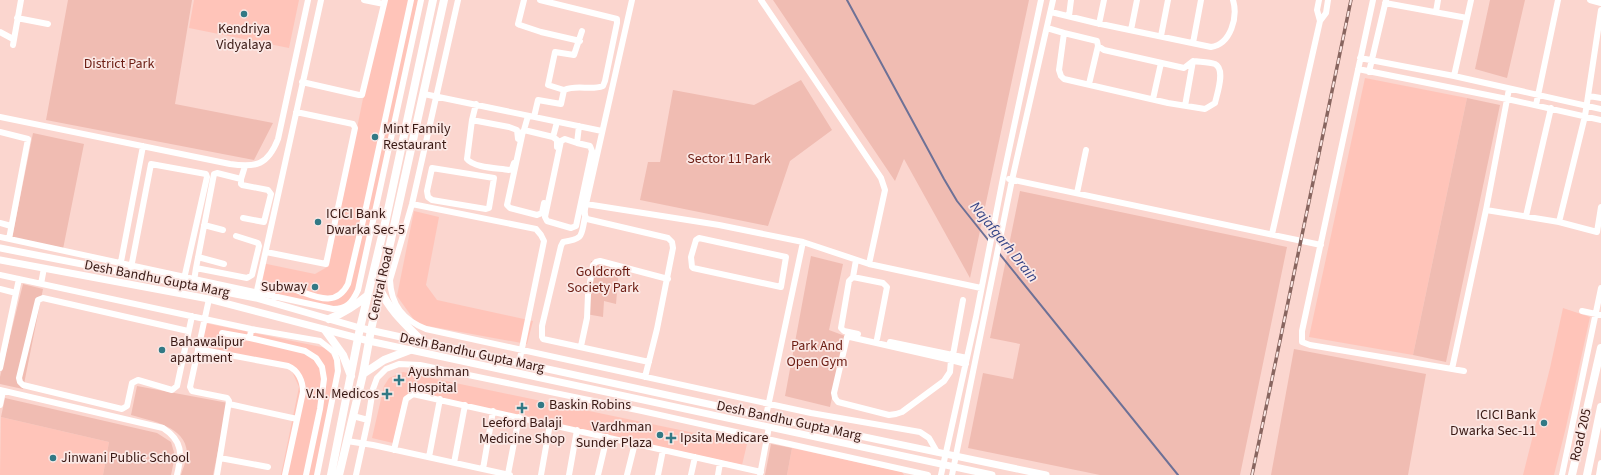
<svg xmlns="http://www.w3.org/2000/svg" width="1601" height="475" viewBox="0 0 1601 475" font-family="'Source Sans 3',sans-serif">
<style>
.built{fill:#ffc4b9}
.green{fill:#f0bcb2}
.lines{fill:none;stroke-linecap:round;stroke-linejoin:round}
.stream{stroke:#6e7196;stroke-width:2}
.minor{stroke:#fff;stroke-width:6}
.tertiary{stroke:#fff;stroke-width:7}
.secondary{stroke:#fff;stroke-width:8}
.rail-casing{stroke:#88655f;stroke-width:3.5}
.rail{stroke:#fbe8e5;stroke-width:2;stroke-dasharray:6;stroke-linecap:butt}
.poi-dot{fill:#327985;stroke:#fbe8e5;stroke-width:1.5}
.labels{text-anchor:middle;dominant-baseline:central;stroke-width:3.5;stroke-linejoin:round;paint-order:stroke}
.poi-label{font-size:14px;fill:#391813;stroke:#fbe8e5;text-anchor:start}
.park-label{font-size:14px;fill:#6c1d13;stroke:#fbe8e5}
.street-label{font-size:14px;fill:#391813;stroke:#fbe8e5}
.water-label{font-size:15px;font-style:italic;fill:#334386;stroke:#fbe8e5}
</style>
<rect width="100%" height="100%" fill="#fbd6cf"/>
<path class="built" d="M194,0h105l-10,48 -100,-20z
M383,0h35l-61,299 -17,10 -84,-18 6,-28 53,11 14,-8z
M1365,78l102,20 -54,257 -104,-18z
M414,211l25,6 -13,68 11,15 96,21 -6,23 -110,-20 -20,-28z
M1563,308l27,9 -24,110 -12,48h-31l27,-107z
M205,323l121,25 8,10 1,21 -20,96h-34l18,-88 -9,-20 -91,-18z
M403,372l344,72 -5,21 -328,-73 -11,8 -10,43 -21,-5 12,-52 5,-8z
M1,417l108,25 -6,33h-103z
M792,448l110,24 2,3h-117z"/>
<path class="green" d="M68,0h124l-17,104 98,19 -19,37 -208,-40z
M773,0h256l-59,278 -66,-119 -9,22z
M1490,0h35l-18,78 -32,-9z
M801,80l31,50 -42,31 -22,65 -128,-26 8,-38h12l13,-72 81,15z
M1467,98l33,7 -54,257 -33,-7z
M33,133l51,11 -21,105 -51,-11z
M1020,191l267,56 -47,228h-140l-132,-27 15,-75 30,6 7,-35 -30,-6z
M811,256l32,8 -14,66 16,6 -15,71 -45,-11z
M591,261l28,8 -3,35 -12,-3 -1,16 -17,-3v-23z
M23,284l20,5 -20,100 -23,-5v-7z
M1294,349l132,25 -18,101h-137z
M137,386l91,17 -15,72h-32c2,-7 6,-15 6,-22 -1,-27 -36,-32 -56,-38z
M5,398l152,35 14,9 4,14 -4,19h-68l6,-33 -108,-25z
M771,444l21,4 -5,27h-22z"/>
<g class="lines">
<path class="stream" d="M847,0l97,179 13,22 32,40
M998,252l180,223"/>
<path class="minor" d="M364,0l20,4
M458,0l-46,204 -22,76c1,25 13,40 36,49l385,84 109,19 9,6 8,14
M524,0l-6,24 2,1 21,7 39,9
M540,0l77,19v4l-12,58 -2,5c-13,5 -25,-2 -39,4
M632,0l-46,204 133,21 84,17 66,22 112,24
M761,0l120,178 4,12 -16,74
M1319,0l-2,10 3,11
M1373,0l-71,331v11l8,3 154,26
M1590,0l11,3
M1385,3l82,15
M1051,12l45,11 115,24c20,-3 27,-30 22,-47
M1436,12l2,-12
M1069,16l2,-16
M17,18l31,6
M1099,24l5,-24
M1047,28l17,5 -5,37 2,6 3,3 104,24 37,6 10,-6c2,-9 11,-34 0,-39 -6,-2 -15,-2 -22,-3l-9,7 -80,-18 -6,-4 -1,-5 -33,-8
M1131,30l6,-30
M0,32l13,7
M1161,36l7,-36
M1193,43l8,-43
M13,45l8,-45
M1360,58l94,18 147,33
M1358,69l149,30 94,21
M1369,72l17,-72
M1454,76l17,-76
M302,82l57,13h3l23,-95
M1089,84l9,-38
M424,94l178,37
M1589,96l12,2
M1153,99l8,-36
M476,104l-4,16 -5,39c7,9 31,9 42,11l3,-1 2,-6
M1536,105l22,-105
M1185,106l8,-45
M0,117l230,47c26,4 38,1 48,-25l30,-139
M534,117l4,-17 23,4 3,-14 -16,-5 7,-33 19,3 8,-24
M472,120l37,7 8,3 1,9
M524,130l4,-14
M0,132l28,7 -19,100
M553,137l4,3v7
M577,143l13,3 2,5 -16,75 -5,2 -24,-7 -2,-4 16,-76 4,-2 12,4 2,-17
M432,168l62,10 -5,30 -3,1 -54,-9 -4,-3 -1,-6z
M241,179v5l1,1 26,5 3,4 -7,28 -21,-4
M1009,179l312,66
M1077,193l9,-43
M544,203l-2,10 -5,2 -27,-7 -3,-3 16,-74 1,-1 29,7 4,-15
M412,204l124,25 5,6 3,6 -25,122
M586,204c-1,5 -3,11 1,15l81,19 4,4 1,6 -16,81 -12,48
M1486,210l73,12 38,10 4,-25
M1526,216l25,-108
M585,217c-4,19 -1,22 -22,25l-2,4 -19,80v11l1,2 106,23
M1559,222l26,-106 16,-106
M0,223l11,3
M204,225l19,5
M1272,234l48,-213 6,-8 2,-13
M0,237l333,72c14,0 19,-6 25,-19l63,-290
M699,238l87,19 -5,30 -88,-19 -1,-1 -1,-10 5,-17z
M266,252l60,12 29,-136 -2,-4 -57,-12
M198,257l26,7
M120,267l23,-121
M131,268l20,-104 55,10 1,3 -23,102
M196,268l18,-94 3,-1 24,6 4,-13
M0,275l251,54 69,12 14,11 3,8 1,11 -21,104
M853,277l3,-17
M194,281l2,-13 51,10 5,-3 7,-29 -1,-3 -22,-7
M41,284l3,-16
M0,289l16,4
M256,295l65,-295
M209,299l-19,88 2,4 35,7 2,3 -12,74
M270,302l4,-15 2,-1c25,-1 56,30 72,-2l17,-72 46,-212
M1582,311l19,4
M251,329l-1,9 55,13 11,7 6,9 2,12 -4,30 -14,66
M188,331l-145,-33 -5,2 -19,78 1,4 3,3 99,24 5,-3 5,-23 6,-3 34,10 5,-4 15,-70
M222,333l28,5
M858,334l-14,-3 -3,-3 8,-47 4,-4 30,6 4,4 -10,52
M890,342l77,16
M581,346l6,-28 1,-24 5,-29 3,-3 4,-1 68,18
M198,349l90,17c10,4 15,15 15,26l-18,83
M953,355l10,-55
M951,360l-1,12 -6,9 -42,31 -6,2 -7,1 -51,-13 -3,-4 -1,-5 13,-56h3l101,23 15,4
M0,368l19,-89
M1452,369l34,-159 23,-121
M0,390l163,38c20,13 19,26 14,47
M229,404l68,15
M0,405l3,-14
M353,416l15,4
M766,416l37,-174
M347,441l26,4 137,30
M394,450l12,-51 7,-5 348,78
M429,457l11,-58
M220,458l48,9
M454,463l11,-58
M483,469l10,-58
M508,474l11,-57
M356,475l12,-55 5,-31 4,-11 9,-9 13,-5 21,1 222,46 286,64
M541,475l9,-51
M569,475l8,-45
M598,475l9,-38
M627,475l8,-32
M658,475l5,-25
M691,475l4,-18
M718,475l2,-12
M760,475l9,-48
M941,475l35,-158 27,-139 38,-178
M952,475l60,-295 41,-180
M1562,475l39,-187
M1599,475l2,-12"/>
<path class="tertiary" d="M0,248l256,50 104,30 371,81 315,66
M0,260l209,39 160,42 623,134"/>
<path class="secondary" d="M380,289c9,21 26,36 42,52
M329,319c15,-6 26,-13 39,-24
M325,330l18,25 8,21
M363,374l21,-14 26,-10
M331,475l29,-147 26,-109 47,-219
M339,475l24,-101 8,-44 73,-330
M1572,475l29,-127
M1587,475l14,-68"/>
<defs>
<path id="rail" d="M1252,475l99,-475"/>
</defs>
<use href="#rail" class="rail-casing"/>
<use href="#rail" class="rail"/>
</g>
<g class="poi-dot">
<circle cx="244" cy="14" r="4"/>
<circle cx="375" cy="137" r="4"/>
<circle cx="318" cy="222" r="4"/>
<circle cx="315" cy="287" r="4"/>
<circle cx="162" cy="350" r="4"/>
<path d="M397 374h4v4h4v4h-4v4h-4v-4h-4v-4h4z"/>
<path d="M385 388h4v4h4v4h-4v4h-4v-4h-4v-4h4z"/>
<circle cx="541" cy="405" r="4"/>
<path d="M520 402h4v4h4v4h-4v4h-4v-4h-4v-4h4z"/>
<circle cx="1544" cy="423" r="4"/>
<circle cx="660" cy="435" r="4"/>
<path d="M669 432h4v4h4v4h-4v4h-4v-4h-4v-4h4z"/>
<circle cx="53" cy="458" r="4"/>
</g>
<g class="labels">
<g class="poi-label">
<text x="244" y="29" text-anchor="middle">Kendriya<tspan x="244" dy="16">Vidyalaya</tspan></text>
<text x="383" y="129">Mint Family<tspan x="383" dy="16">Restaurant</tspan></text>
<text x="326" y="214">ICICI Bank<tspan x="326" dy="16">Dwarka Sec-5</tspan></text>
<text x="307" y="287" text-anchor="end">Subway</text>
<text x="170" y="342">Bahawalipur<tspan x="170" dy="16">apartment</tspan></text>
<text x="408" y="372">Ayushman<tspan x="408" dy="16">Hospital</tspan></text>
<text x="379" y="394" text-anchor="end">V.N. Medicos</text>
<text x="549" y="405">Baskin Robins</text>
<text x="1536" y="415" text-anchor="end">ICICI Bank<tspan x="1536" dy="16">Dwarka Sec-11</tspan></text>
<text x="522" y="423" text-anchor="middle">Leeford Balaji<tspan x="522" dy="16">Medicine Shop</tspan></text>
<text x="652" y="427" text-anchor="end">Vardhman<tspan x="652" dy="16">Sunder Plaza</tspan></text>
<text x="680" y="438">Ipsita Medicare</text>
<text x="61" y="458">Jinwani Public School</text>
</g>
<g class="park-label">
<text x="119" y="64">District Park</text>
<text x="729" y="159">Sector 11 Park</text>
<text x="603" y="272">Goldcroft<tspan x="603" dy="16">Society Park</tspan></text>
<text x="817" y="346">Park And<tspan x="817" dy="16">Open Gym</tspan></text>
</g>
<g class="street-label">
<text transform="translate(157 279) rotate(11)">Desh Bandhu Gupta Marg</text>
<text transform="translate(381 284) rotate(-77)">Central Road</text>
<text transform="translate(472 353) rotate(12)">Desh Bandhu Gupta Marg</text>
<text transform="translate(789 421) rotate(12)">Desh Bandhu Gupta Marg</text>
<text transform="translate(1581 435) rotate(-77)">Road 205</text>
</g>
<g class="water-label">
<text transform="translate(1004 242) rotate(51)">Najafgarh Drain</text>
</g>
</g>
</svg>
